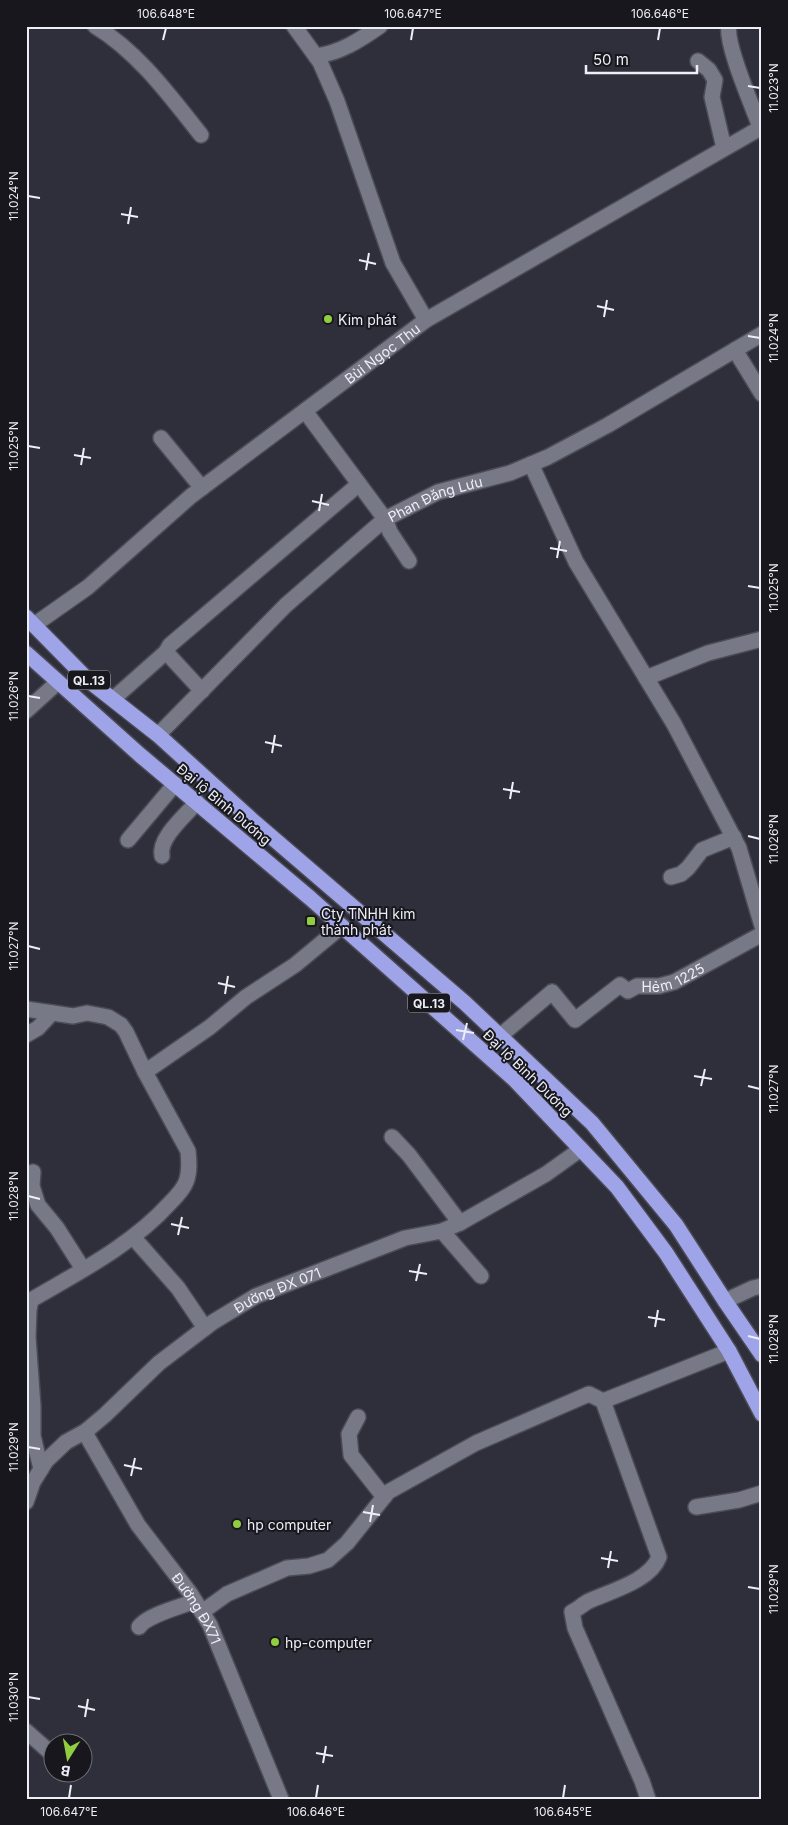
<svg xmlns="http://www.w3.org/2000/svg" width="788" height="1825" viewBox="0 0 788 1825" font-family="Inter,sans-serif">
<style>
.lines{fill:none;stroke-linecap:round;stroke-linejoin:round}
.minor-casing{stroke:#4a4b54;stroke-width:18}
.highway-casing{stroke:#4a4b54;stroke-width:18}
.minor{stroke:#777987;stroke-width:15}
.highway{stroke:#9fa4e9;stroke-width:15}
.ticks{fill:none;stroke:#edeef6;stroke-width:2}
.poi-dot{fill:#90cd41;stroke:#17171d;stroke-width:2}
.labels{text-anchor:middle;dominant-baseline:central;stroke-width:4;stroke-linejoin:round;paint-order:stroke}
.shield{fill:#17171d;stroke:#adaeb5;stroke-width:1}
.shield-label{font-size:12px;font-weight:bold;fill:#edeef6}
.poi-label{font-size:14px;fill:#edeef6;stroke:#17171d;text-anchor:start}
.street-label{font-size:14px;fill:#edeef6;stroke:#17171d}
.neatline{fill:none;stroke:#edeef6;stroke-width:2}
.ticks-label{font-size:12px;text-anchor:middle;fill:#edeef6}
</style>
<rect width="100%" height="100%" fill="#2e2f3b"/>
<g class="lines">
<defs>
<g id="minor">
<path d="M95,26c43,26 75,70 106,109"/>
<path d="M294,26l26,36 17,39 56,162 33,57"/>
<path d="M729,26c-4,18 24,81 31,101"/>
<path d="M316,56c24,-3 44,-16 64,-30"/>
<path d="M698,61l11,9 6,10 -3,17 12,51"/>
<path d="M735,350l27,44"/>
<path d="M305,411l80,108 5,13 19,29"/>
<path d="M161,438l41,50"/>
<path d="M531,464l45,98 98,162 65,124 23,78"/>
<path id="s1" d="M34,625l54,-38 103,-91 235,-176 336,-193"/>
<path d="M646,678l62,-25 54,-14"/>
<path d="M202,691l-36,-39 4,-7 189,-161"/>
<path d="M113,699l53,-47"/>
<path d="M26,711l32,-29"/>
<path id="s2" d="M158,735l128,-130 99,-86 53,-27 72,-19 38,-16 60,-32 154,-91"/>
<path d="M128,840l47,-56"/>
<path d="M162,856c-4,-18 24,-41 35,-54"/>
<path d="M671,877l10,-3 7,-6 14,-18 32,-13"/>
<path id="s3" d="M552,992l23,28 45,-35 8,6 9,-5h22l15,-4 88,-48"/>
<path d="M26,1009l47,7 14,-3 21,4 13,8 5,7 19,40 43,79c1,10 2,21 -2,31 -3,8 -10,15 -16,21 -38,42 -91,69 -139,97l-2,10 -1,27 5,69v30l8,33"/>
<path d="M26,1035l12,-7 14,-15"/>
<path d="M500,1036l52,-44"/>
<path d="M145,1072l65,-45 36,-30 49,-32 47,-39"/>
<path d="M392,1137l17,18 51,68"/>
<path d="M33,1172l-1,14 6,19 19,23 26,41"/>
<path d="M442,1231l39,45"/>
<path d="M133,1237l45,51 27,40"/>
<path d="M725,1301l28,-13 9,-2"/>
<path d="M603,1401l56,156c-9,24 -48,34 -70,44 -6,3 -11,8 -17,11l3,16 67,153 6,18"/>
<path d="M358,1417l-9,17 2,21 33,42"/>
<path id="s4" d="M86,1431l2,7 50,87 52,68 20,32 71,174"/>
<path id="s5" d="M26,1502l7,-20 13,-21 20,-19 20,-11 19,-16 54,-52 54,-41 43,-26 149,-58 37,-7 18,-8 86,-49 35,-25"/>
<path d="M696,1507l43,-7 23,-7"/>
<path d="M202,1612l25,-18 60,-26 22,-2 19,-6 19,-17 41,-51 88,-49 113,-49 14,7 126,-50"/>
<path d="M139,1627c8,-12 41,-20 56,-26"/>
<path d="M26,1731l26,23"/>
</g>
<path id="highway" d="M26,617l62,63 70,55 95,86 212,182 127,120 84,102 49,76 37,54
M26,653l114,102 170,143 205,182 102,107 49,66 63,98 33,63"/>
</defs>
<use href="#minor" class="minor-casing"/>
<use href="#highway" class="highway-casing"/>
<use href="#minor" class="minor"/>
<use href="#highway" class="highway"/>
</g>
<path class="ticks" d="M163,40l3,-12M411,40l2,-12M658,40l2,-12M748,86l12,2M28,196l12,2M121,214l17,3M128,224l3,-17M359,260l17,4M366,270l3,-17M597,306l17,4M604,317l3,-17M748,336l12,2M28,446l12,2M74,455l17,3M81,465l3,-17M312,501l17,4M319,511l3,-17M550,548l17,3M557,558l3,-17M748,586l12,2M28,696l12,2M265,742l17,4M272,753l3,-18M503,789l17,3M510,799l3,-17M748,836l12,3M28,946l12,3M218,983l17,4M225,994l3,-18M456,1030l18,3M463,1040l4,-17M694,1076l18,3M701,1086l4,-17M748,1086l12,3M28,1196l12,3M171,1224l18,4M178,1235l4,-18M409,1271l18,3M416,1281l4,-17M648,1317l17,3M655,1327l3,-17M748,1336l12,3M28,1447l12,2M124,1465l18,4M131,1476l4,-18M363,1512l17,3M370,1522l3,-17M601,1558l17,3M608,1568l3,-17M748,1587l12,2M28,1697l12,2M78,1706l17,4M85,1717l3,-18M316,1753l17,3M323,1763l3,-17M69,1798l2,-13M316,1798l2,-13M563,1798l2,-13"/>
<g class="poi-dot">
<circle cx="328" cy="319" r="5"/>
<rect x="306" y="916" width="10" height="10" rx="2.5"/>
<circle cx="237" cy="1524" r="5"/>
<circle cx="275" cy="1642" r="5"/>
</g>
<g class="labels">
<g class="shield">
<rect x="68" y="670.5" width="42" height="19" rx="4"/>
<rect x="408" y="993.5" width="42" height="19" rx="4"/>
</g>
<g class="shield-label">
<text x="89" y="680">QL.13</text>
<text x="429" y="1003">QL.13</text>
</g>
<g class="poi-label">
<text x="338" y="319">Kim phát</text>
<text x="321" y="913">Cty TNHH kim<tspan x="321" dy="16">thành phát</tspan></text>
<text x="247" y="1524">hp computer</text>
<text x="285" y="1642">hp-computer</text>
</g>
<g class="street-label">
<text stroke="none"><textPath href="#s1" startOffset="442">Bùi Ngọc Thu</textPath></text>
<text stroke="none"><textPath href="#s2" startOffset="368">Phan Đăng Lưu</textPath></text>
<text transform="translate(224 804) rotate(40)">Đại lộ Bình Dương</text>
<text stroke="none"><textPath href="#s3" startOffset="151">Hẻm 1225</textPath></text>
<text transform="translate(528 1073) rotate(44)">Đại lộ Bình Dương</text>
<text stroke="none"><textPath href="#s5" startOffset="336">Đường ĐX 071</textPath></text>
<text stroke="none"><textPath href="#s4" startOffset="210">Đường ĐX71</textPath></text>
</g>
</g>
<rect width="788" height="1825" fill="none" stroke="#17171d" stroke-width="55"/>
<g transform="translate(68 1758) rotate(191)"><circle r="24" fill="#17171d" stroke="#6d6d74"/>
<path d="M0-4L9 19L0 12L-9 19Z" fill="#90cd41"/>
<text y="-8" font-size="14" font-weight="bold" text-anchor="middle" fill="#edeef6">B</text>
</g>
<path d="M586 65v8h111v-8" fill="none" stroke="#edeef6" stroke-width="2.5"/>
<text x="593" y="65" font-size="15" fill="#edeef6" stroke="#17171d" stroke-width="4" paint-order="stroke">50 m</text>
<rect x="28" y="28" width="732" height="1770" class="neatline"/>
<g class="ticks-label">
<text x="166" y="18">106.648°E</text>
<text x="413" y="18">106.647°E</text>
<text x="660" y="18">106.646°E</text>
<text transform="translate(774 88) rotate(-90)" y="4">11.023°N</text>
<text transform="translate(14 196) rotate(-90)" y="4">11.024°N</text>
<text transform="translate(774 338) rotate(-90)" y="4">11.024°N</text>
<text transform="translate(14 446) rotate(-90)" y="4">11.025°N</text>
<text transform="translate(774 588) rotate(-90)" y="4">11.025°N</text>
<text transform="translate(14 696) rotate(-90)" y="4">11.026°N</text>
<text transform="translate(774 839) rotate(-90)" y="4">11.026°N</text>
<text transform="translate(14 946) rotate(-90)" y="4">11.027°N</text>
<text transform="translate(774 1089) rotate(-90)" y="4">11.027°N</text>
<text transform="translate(14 1196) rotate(-90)" y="4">11.028°N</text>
<text transform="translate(774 1339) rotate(-90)" y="4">11.028°N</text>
<text transform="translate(14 1447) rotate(-90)" y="4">11.029°N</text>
<text transform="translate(774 1589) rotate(-90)" y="4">11.029°N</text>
<text transform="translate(14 1697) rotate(-90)" y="4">11.030°N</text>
<text x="69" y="1816">106.647°E</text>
<text x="316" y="1816">106.646°E</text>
<text x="563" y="1816">106.645°E</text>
</g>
</svg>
